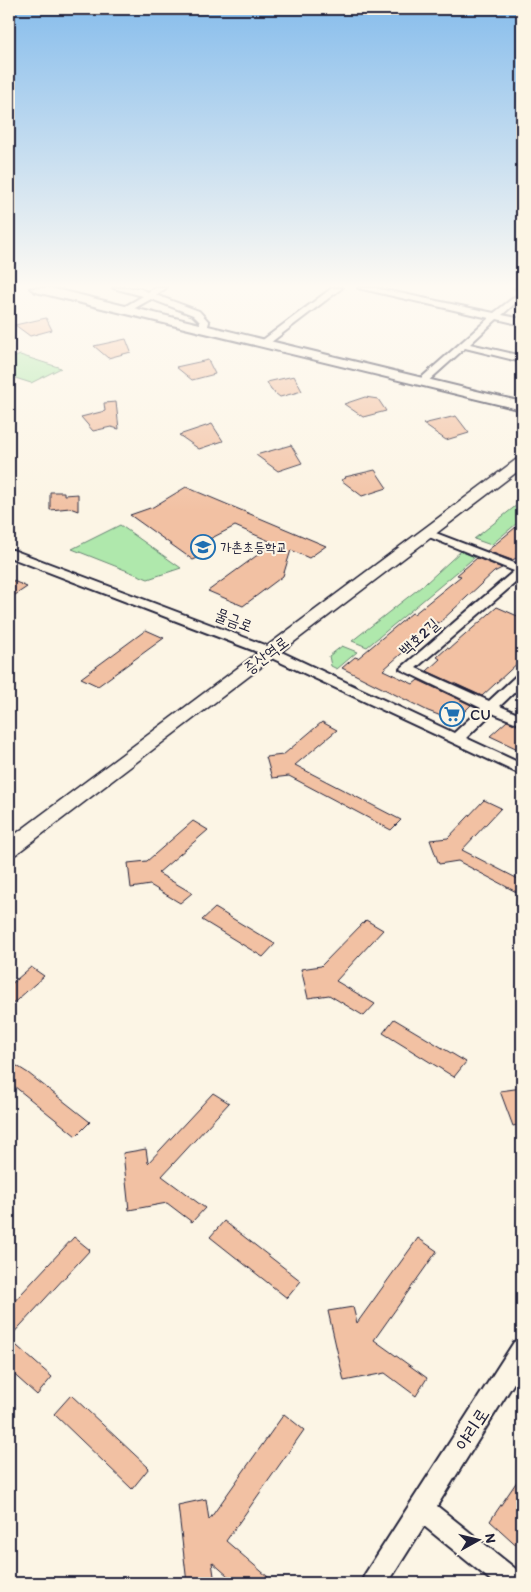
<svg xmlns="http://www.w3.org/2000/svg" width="531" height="1592" viewBox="0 0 531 1592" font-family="Itim,'Poor Story',sans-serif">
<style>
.green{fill:#afe8ac;stroke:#688574}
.building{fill:#f2c1a3;stroke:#22223b}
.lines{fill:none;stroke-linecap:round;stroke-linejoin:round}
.minor-casing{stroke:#22223b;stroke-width:4}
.tertiary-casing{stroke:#22223b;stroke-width:3}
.secondary-casing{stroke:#22223b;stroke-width:4}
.minor{fill:#fcf5e5;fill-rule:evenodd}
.tertiary{fill:#fcf5e5;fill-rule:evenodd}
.secondary{fill:#fcf5e5;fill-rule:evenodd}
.labels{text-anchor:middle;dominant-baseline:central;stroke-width:4;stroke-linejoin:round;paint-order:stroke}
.far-poi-label{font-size:14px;fill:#22223b;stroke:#fcf5e5;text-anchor:start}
.street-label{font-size:16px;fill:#22223b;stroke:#fcf5e5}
.poi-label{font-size:16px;fill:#22223b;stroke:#fcf5e5;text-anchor:start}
.near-street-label{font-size:19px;fill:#22223b;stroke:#fcf5e5}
</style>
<rect width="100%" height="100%" fill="#fcf5e5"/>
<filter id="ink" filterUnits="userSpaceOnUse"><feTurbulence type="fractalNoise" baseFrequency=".02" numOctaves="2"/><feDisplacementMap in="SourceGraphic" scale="10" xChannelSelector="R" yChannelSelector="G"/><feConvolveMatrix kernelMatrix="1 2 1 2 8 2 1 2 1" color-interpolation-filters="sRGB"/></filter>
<g filter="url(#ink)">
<path class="green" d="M20,355l41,13 -30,15 -22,-7v-16z
M522,501v18l-31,26 -17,-6z
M120,525l61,43 -33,11 -76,-30z
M461,551l14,6 -108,90 -15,-6 74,-58z
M342,646l15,6 -20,17 -6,-3 -2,-10z"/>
<path class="building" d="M46,318l6,12 -22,6 -15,-11z
M126,339l5,13 -23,6 -14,-12z
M208,360l7,14 -23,6 -16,-13z
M294,376l8,15 -22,6 -9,-7 -4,-8z
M365,397l13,2 8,12 -23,6 -19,-13z
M116,402l3,27 -8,-2 -18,4 -12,-14 24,-6 -1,-8z
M456,416l13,17 -23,7 -23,-16z
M212,424l11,17 -24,8 -20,-14z
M291,445l11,18 -24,8 -22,-16z
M375,470l12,18 -25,8 -21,-16 5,-2 -1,-1z
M186,487l140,59 -17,12 -18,-8 -8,26 -40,30 -35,-15 66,-48 -39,-17 -31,16 11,8 -22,10 -63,-45 23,-8z
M50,492h14v3l14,-1v17l-8,-3 -20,2z
M522,522v32l-5,4 -5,2 -25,-9z
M477,558l25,10 -8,4 -55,51 -3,-1 -30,24 3,1 -26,23 30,14 5,-4 53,25 -14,14h-8l-21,-8 -86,-43 13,-11 3,1 54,-45 2,1 47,-38 -4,-1z
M9,579l18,8 -18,12z
M497,607l25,11v41l-14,13 -26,24 -55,-25 13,-12 -3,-2 10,-9 2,1z
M146,630l18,8 -66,48 -17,-8z
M507,721l15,6v24l-32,-15z
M322,722l15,8 -42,35 106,55 -10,10 -102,-54 -17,2 -6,-21 17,-2z
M484,800l17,8 -39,42 60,31v14l-64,-34 -19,3 -9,-24 18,-2z
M193,821l15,9 -50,43 34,20 -12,10 -30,-18 -19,3 -3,-25 19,-2z
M215,908l60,36 -12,13 -61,-37z
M366,920l17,10 -47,51 39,23 -11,12 -35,-21 -21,3 -7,-29 20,-3z
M31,967l13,9 -35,31v-21z
M394,1019l72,43 -12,15 -71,-44z
M9,1061l19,12 62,49 -14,14 -67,-54z
M522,1088v36l-9,2 -13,-35z
M213,1093l16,10 -67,73 43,32 -13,14 -25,-19 -38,7 -6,-57 23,-4 2,14z
M224,1221l77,60 -14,17 -77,-61z
M74,1237l16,13 -81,88v-31z
M418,1238l19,13 -63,89 53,38 -11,18 -31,-23 -41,8 -16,-70 25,-4 4,16z
M9,1339l43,38 -15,18 -28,-25z
M71,1395l78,73 -17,21 -78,-75z
M284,1414l20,16 -78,111 49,42h-39l-24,-21 3,21h-28l-9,-78 28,-6 3,21z
M522,1474v76l-32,-29z"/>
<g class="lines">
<defs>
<path id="minor" d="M113,288h25l10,4 7,-4h11l-10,7 43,16 10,11 -2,7 -7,2v-9l-7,-7 -42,-16 -23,13h-6v-4l21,-12z
M332,288h10l-76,58h-6v-4z
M358,288h17l119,25 28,-22v6l-20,18 20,4v6l-25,-6 -27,25 52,12v6l-57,-14 -39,35h-6v-4l69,-61z
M428,530l94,36v11l-106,91 73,33 28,-26 5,-1v11l-22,21 22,10v9l-30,-12 -26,25 56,26v11l-257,-120 -256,-98v-7h4l262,99 179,84 27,-25 -81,-39 114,-98 -90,-36v-4z
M522,1339v31l-85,136 85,68v9h-28l-70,-57 -36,57h-27l4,-9 149,-232z"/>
<path id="tertiary" d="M522,458v10l-506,386 -7,2v-17l508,-380z"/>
<path id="secondary" d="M30,288h21l471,114v8l-486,-118z
M514,288h8v5z"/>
</defs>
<use href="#minor" class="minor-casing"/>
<use href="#tertiary" class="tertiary-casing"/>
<use href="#secondary" class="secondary-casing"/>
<use href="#minor" class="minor"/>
<use href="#tertiary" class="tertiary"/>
<use href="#secondary" class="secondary"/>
</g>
</g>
<linearGradient id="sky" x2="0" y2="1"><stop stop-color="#87bdec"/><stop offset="0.56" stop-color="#fefaf3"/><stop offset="1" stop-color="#fefaf3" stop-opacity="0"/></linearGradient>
<rect width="531" height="511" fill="url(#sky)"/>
<defs>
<symbol id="school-ring" viewBox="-11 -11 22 22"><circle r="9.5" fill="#fcf5e5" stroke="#1f6fb2" stroke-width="1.5"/><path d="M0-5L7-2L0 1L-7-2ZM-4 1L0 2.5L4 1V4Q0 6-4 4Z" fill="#1f6fb2"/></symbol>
<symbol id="supermarket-ring" viewBox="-11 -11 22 22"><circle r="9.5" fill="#fcf5e5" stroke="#1f6fb2" stroke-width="1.5"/><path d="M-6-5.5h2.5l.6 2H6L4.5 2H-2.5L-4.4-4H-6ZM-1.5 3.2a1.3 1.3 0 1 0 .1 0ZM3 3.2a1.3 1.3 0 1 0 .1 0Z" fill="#1f6fb2"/></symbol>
</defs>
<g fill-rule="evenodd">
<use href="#school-ring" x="189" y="533" width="28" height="28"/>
<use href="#supermarket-ring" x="438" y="700" width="28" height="28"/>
</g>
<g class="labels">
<g class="far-poi-label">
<text x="220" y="547">가촌초등학교</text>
</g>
<g class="street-label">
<text transform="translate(234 620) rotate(21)">물금로</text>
<text transform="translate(419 637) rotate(-42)">백호2길</text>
<text transform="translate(266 655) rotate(-37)">증산역로</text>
</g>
<g class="poi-label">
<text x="470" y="714">CU</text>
</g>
<g class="near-street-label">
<text transform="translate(472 1429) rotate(-57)">야리로</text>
</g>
</g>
<rect width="531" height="1592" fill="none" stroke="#fcf5e5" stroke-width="30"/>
<rect x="15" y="15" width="501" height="1562" fill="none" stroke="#22223b" stroke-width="2" filter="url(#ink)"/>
<g transform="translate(478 1540) rotate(82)" stroke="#fcf5e5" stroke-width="4" paint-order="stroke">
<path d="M0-4L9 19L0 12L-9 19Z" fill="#22223b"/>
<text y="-8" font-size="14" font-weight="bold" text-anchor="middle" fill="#22223b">N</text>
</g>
</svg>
